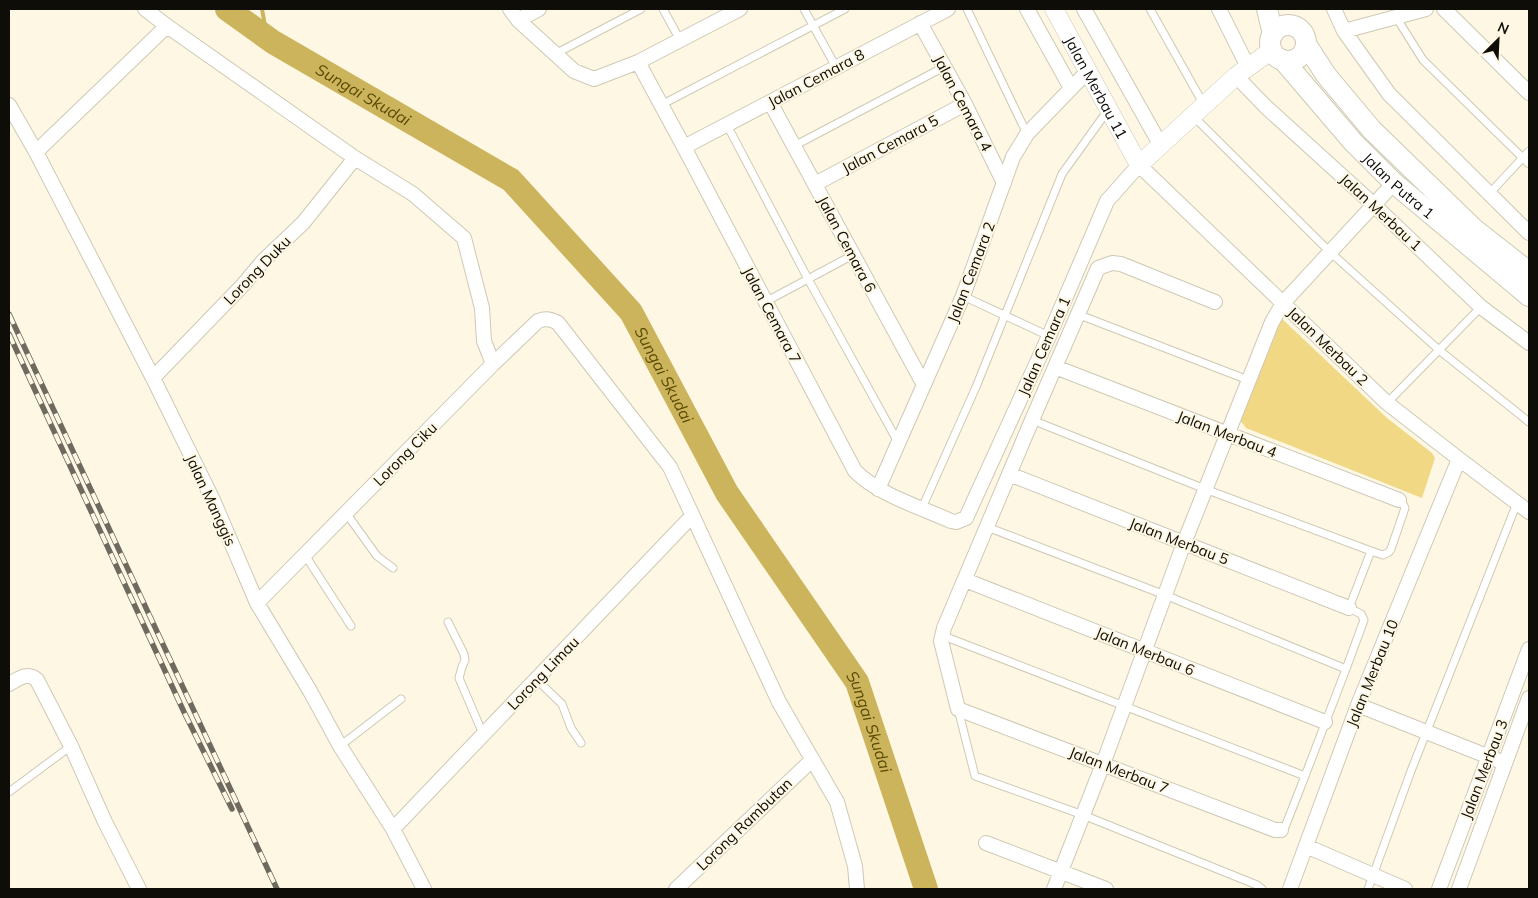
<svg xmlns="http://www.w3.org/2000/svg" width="1538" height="898" viewBox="0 0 1538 898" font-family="Mulish,sans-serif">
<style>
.green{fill:#f0d885}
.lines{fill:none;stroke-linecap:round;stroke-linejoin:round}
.stream{stroke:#ccb45c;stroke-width:4}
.river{stroke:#ccb45c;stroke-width:24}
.service-casing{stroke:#cec9b5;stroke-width:9}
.minor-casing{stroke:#cec9b5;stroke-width:16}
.tertiary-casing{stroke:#cec9b5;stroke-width:19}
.secondary-casing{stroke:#cec9b5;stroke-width:22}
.service{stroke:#fff;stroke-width:7}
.minor{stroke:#fff;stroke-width:14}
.tertiary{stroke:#fff;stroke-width:18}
.secondary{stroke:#fff;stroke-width:20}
.rail-casing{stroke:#6e6a5f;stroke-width:5.5}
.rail{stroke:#fdf7e3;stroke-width:4;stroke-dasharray:11;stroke-linecap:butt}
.labels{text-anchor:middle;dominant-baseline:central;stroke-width:4;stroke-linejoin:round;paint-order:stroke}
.street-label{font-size:15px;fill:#0f0d07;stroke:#fdf7e3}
.water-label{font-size:16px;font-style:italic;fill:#594900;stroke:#fdf7e3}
</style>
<rect width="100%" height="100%" fill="#fdf7e3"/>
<path class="green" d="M1280,317l107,101 45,35 3,5 -13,40 -176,-70 -5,-7 -1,-7z"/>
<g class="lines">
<path class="stream" d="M262,9l5,28"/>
<path class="river" id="s1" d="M227,9l46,33 238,138 120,132 96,181 130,189 69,207"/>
<defs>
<path id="service" d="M663,9l17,31
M804,9l32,58
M967,9l60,125
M1150,9l54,96
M1396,17l27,43 106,104
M555,54l86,-45
M661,105l184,-96
M1193,116l137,136 109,98 90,72
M727,125l81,154 90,163
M794,146l150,-79
M1489,194l40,-43
M963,296l86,40
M765,302l88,-47
M1077,314l171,66
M1387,403l94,-96
M1032,420l173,69 166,62 -22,57 12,6 3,6 -18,49
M922,508l54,-121 86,-213 46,-64
M346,513l31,43 16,12
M987,527l178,68 181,74 -41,107
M1371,551l12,4 6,-3 2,-3 14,-41 -3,-6 -3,-2
M305,555l46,71
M448,622l16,32 1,6 -3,7 -3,11 24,56
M941,635l364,141 -20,51 -4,3
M536,679l26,25 9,24 10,15
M958,709l17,67 108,39 174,70 5,4
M340,746l61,-47
M9,792l62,-46
M1368,889l43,-118 106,-268"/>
<path id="minor" d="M145,9l22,17 188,132 58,36 51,44 18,70 2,33 9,23
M510,9l8,11 56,51 20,8 44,-17 102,-53
M1027,9l44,79
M1084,9l76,135
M1219,9l29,58
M1334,9l10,22 45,63 140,139
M1444,9l85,84
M518,20l21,-11
M920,23l45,81 39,79
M1344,31l82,-22
M638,62l46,85 171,324c24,24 65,36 96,50l5,1 10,-4 83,-182 58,-135 32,-36 248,238 72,56 70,53
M1236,76l30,31 108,98 107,102 48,36
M770,102l154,283
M9,105l27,47 117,226 60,122 44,103 53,88 30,55 53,83 31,60
M684,147l264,-138
M36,152l131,-126
M815,184l150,-80
M1215,302l-94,-38 -9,-1 -14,5 -66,152 -88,208 -3,13 17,68 317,121h6
M1055,367l344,133
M153,378l90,-93 21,-25 39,-37 52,-65
M1009,474l340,134
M878,489l85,-193 50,-139 14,-23 61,-63
M965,580l360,142
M257,603l236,-239 45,-43c8,-3 13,-2 20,2l112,144 109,235 58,100 18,64 2,23
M9,684c9,-5 19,-13 28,-4l34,66 34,76 34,67
M1358,705l139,55
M393,829l299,-313
M986,843l120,46
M1306,846l99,43
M676,889l136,-129
M1054,889l49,-125 81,-221 88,-221 11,-19 111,-120
M1290,889l68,-184 101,-246
M1439,889l90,-240
M1459,889l70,-191"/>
<g id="tertiary">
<path id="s2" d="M1054,9l85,156 97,-89 36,-26"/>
</g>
<g id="secondary">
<path d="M1267,9l6,25"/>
<circle cx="1288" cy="43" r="18"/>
<path d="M1306,44l20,31 46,55 102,99 55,43"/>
<path id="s3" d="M1283,60l70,82 41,41 135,113"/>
</g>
</defs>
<use href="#service" class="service-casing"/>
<use href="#minor" class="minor-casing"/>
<use href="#tertiary" class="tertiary-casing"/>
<use href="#secondary" class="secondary-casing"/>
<use href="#service" class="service"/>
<use href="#minor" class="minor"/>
<use href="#tertiary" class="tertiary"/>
<use href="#secondary" class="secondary"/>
<defs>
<path id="rail" d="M9,314l268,575
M9,334l175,378 48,97"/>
</defs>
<use href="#rail" class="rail-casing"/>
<use href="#rail" class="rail"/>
</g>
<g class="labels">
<g class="street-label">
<text transform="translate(816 78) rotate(-28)">Jalan Cemara 8</text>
<text stroke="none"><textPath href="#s2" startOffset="89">Jalan Merbau 11</textPath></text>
<text transform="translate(963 103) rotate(62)">Jalan Cemara 4</text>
<text transform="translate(890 144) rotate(-28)">Jalan Cemara 5</text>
<text stroke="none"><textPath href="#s3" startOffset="171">Jalan Putra 1</textPath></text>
<text transform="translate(1381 212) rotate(43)">Jalan Merbau 1</text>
<text transform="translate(847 244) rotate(62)">Jalan Cemara 6</text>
<text transform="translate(257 270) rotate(-46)">Lorong Duku</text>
<text transform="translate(971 272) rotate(-69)">Jalan Cemara 2</text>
<text transform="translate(772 315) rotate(62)">Jalan Cemara 7</text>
<text transform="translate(1044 346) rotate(-66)">Jalan Cemara 1</text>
<text transform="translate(1328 346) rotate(44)">Jalan Merbau 2</text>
<text transform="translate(1227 434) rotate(21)">Jalan Merbau 4</text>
<text transform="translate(405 454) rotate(-45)">Lorong Ciku</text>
<text transform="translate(211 500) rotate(65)">Jalan Manggis</text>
<text transform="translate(1179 541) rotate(21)">Jalan Merbau 5</text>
<text transform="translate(1145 651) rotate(22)">Jalan Merbau 6</text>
<text transform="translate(543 673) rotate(-46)">Lorong Limau</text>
<text transform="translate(1372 673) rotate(-68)">Jalan Merbau 10</text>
<text transform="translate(1484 769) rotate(-69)">Jalan Merbau 3</text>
<text transform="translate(1119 770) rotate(21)">Jalan Merbau 7</text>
<text transform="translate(744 824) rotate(-44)">Lorong Rambutan</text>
</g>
<g class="water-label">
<text stroke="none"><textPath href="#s1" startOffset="161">Sungai Skudai</textPath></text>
<text stroke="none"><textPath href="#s1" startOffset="581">Sungai Skudai</textPath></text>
<text stroke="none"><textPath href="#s1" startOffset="986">Sungai Skudai</textPath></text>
</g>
</g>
<rect width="1538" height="898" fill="none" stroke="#0f0d07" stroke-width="20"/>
<g transform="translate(1498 40) rotate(24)" stroke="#fdf7e3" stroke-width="4" paint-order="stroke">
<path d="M0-4L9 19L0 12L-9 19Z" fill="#0f0d07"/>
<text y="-8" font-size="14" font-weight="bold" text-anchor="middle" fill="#0f0d07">N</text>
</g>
</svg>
